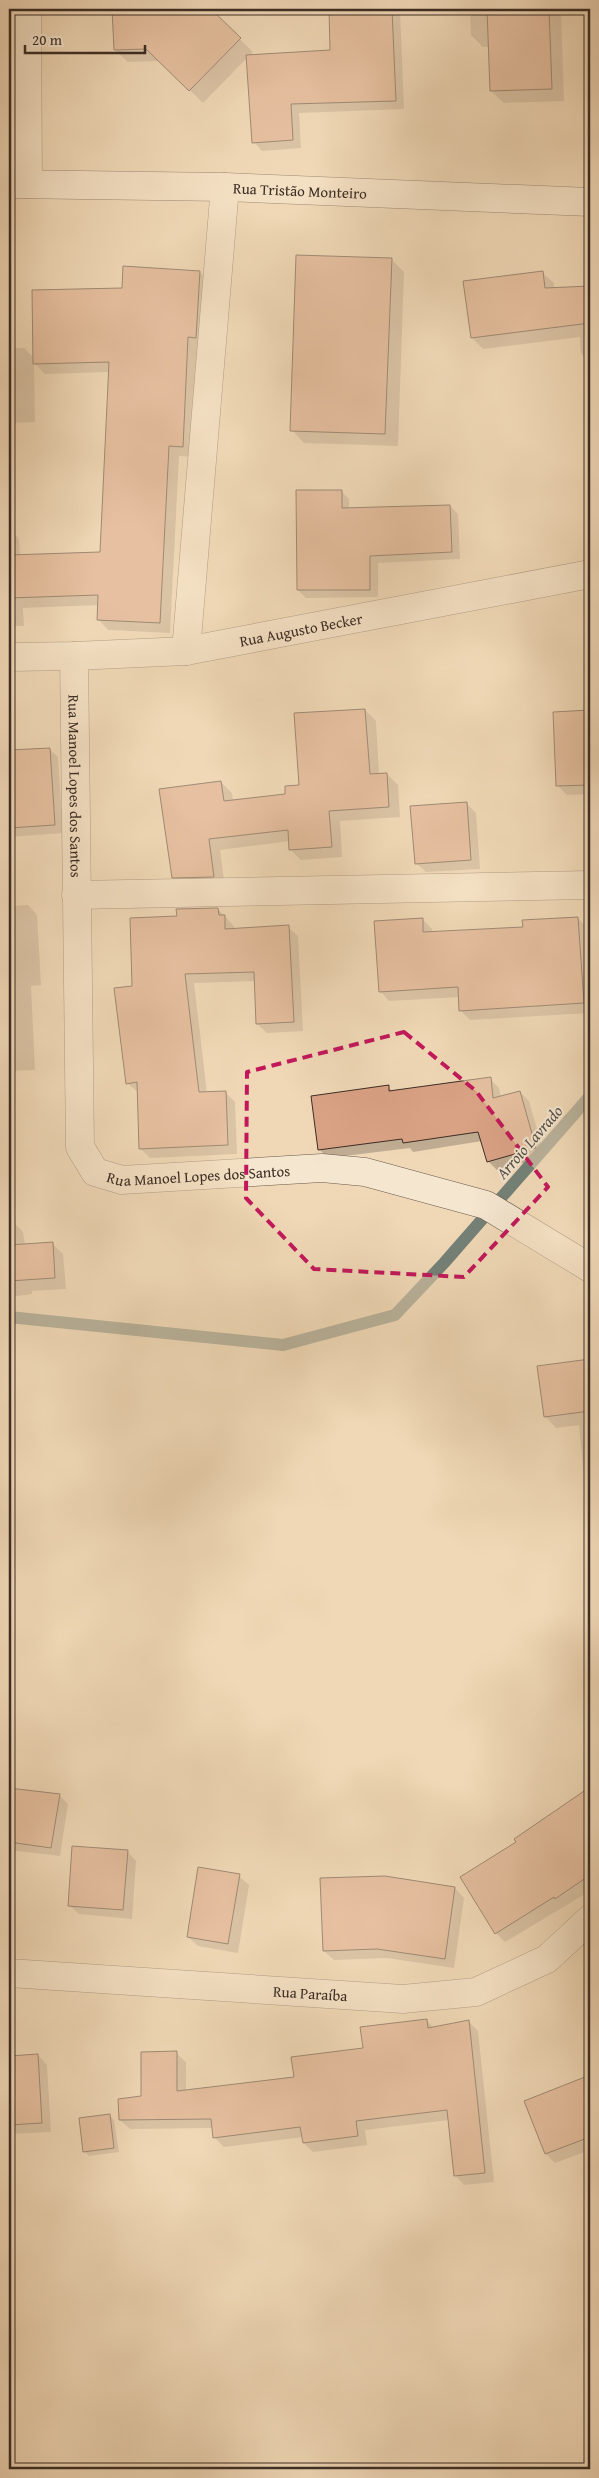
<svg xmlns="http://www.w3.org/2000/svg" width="599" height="2478" viewBox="0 0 599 2478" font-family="'Gentium Book Plus',serif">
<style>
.shadow{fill:#0003}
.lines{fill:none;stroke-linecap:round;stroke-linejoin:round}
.stream{stroke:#748178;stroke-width:12}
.building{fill:#daa285;stroke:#3c2d25}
.minor-casing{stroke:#69584a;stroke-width:29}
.tertiary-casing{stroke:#69584a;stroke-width:29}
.secondary-casing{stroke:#3c2d25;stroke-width:29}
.minor{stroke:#f5e6d0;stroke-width:28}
.tertiary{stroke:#f5e6d0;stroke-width:28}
.secondary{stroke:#f5e6d0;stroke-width:28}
.marked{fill:none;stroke:#c2185b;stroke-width:4;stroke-dasharray:10 6;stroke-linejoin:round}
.labels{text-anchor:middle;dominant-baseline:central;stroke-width:4;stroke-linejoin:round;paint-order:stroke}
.street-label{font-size:15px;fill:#3c2d25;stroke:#f5e6d0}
.water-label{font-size:16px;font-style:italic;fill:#545048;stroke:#f5e6d0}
</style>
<rect width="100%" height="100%" fill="#f0d8b7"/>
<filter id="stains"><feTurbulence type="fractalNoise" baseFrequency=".004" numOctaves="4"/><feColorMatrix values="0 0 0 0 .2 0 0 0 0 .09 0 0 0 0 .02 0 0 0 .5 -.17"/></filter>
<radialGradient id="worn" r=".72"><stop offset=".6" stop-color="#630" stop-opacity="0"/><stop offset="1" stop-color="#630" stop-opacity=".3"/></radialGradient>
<path class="shadow" d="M113,9h96l44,43 -4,4 83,-5 -2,-42h70l4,100 -105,4 2,35 -39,3 -8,-9 -7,-84 -44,45 -43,-42 -32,1 -13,-12z
M470,9h91l3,92 -60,2 -13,-12 -1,-44h-7l-12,-12z
M391,259l13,13 -6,174 -94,-3 -12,-13z
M200,272l10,11 -17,174 -14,-1 -9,177 -62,-3 -10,-11 1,-14 -76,3 1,18h-15v-98l10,11 1,17 81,-3 9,-181 -65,2 -11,-11 1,59 -26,1v-75h15l10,10 89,-69z
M542,272l12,11v6l36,-2v75l-9,-9 -1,-16 -97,12 -11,-11z
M341,491l8,8v10l101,-3 8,8 2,45 -82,4v34l-72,1 -8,-8z
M365,710l11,11 3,54 8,-1 11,11 2,32 -60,4 2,36 -41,3 -11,-11v-8l-70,9 5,37 -41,1 -11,-11 48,-95 11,11 1,8 53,-5 14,-10z
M590,711v83l-23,1 -9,-9 -4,-73z
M49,749l9,8 5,76 -54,4v-86z
M466,803l10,10 4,56 -54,3 -10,-9z
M28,905l9,10 4,70 -10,1 4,84 -26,1v-165z
M218,909l16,17v4l54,-3 10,9 5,95 -36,2 -10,-9 -2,-43 -61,2 13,110 18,-1 10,10 2,52 -87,4 -10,-10 -2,-56 -11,-9 6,-96 46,-69z
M578,918l9,10 3,85 -120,7 -9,-9 -1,-14 -71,4 -9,-10 42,-72 10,10v4l92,-4z
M490,1079l9,9 2,9 19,-5 9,9 16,56 -48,13 -9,-9 -6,-20 -69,11 -3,-4 -82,10 -9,-9 69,-62 5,5z
M9,1221h3l11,11 2,13 27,-2 11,11 3,35 -34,2v3l-23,3z
M590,1360v152l-3,-3 -8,-84 -23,3 -11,-12 -7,-49z
M590,1786v105l-85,51 -9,-9 21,-91z
M9,1788l50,7 9,9 -8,52 -51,-6z
M127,1851l9,10 -4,58 -53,-5 -10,-9z
M239,1876l10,9 -11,68 -40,-7 -10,-9z
M455,1888l9,10 -10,70 -67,-10 -53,2 -10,-9z
M427,2021l7,7 34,-7 10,10 16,151 -30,3 -9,-10 -6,-55 -84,10 2,15 -54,7 -9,-9 -1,-6 -79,10 -10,-10 -1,-9 -83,1 -10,-9 22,-23 34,-44 10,9v29l109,-13z
M38,2055l9,10 4,67 -42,2v-77z
M581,2080l9,10v60l-35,13 -9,-9 -20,-53z
M109,2115l5,5 5,32 -30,4 -5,-5z"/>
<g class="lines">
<path class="stream" d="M9,1317l274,28 112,-30 49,-52 146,-167"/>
</g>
<path class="building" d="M112,9h99l30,29 -52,53 -43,-42 -32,1z
M329,9h63l4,92 -105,3 2,36 -41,3 -6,-88 84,-5z
M487,9h62l3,80 -62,2z
M296,255l96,3 -7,176 -95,-3z
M123,266l77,5 -4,67 -8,-1 -5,110 -14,-1 -9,177 -63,-3 1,-25 -89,3v-43l91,-3 9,-190 -76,2 -1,-74 90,-2z
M543,271l2,17 45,-2v37l-119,15 -8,-57z
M296,490h46v18l108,-3 2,47 -82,4v34h-73z
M365,709l5,65 17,-1 2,34 -60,4 3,36 -43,3 -1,-20 -79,9 5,38 -42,1 -13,-89 62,-8 3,20 61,-7v-8l14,-1 -5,-72z
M590,710v75l-34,1 -3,-74z
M50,748l5,77 -46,3v-78z
M467,802l4,58 -56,4 -5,-58z
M218,908l1,7h6v14l64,-4 5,97 -38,2 -2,-52 -69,2 14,118 27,-1 2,54 -89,4 -2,-67 -11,2 -12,-96 18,-2 -2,-68 47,-2 -1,-7z
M578,917l6,86 -125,8 -1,-24 -79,5 -5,-71 49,-3v14l100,-5 -1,-7z
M491,1077l2,21 27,-7 16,57 -49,14 -9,-30 -75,11 -1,-4 -84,11 -7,-54 78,-11v6z
M53,1242l2,36 -46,3v-36z
M590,1359v52l-46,6 -7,-51z
M590,1787v88l-35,24 -1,-2 -59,37 -35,-57 56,-35 -2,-3z
M9,1788l51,6 -9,54 -42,-6z
M72,1846l56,4 -5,60 -55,-4z
M198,1867l42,7 -12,70 -41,-7z
M385,1876l70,11 -10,72 -68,-10 -54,2 -3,-73z
M427,2019l1,9 41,-8 16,153 -31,3 -7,-66 -91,11 2,15 -55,7 -3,-16 -87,11 -2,-19 -92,1 -1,-21 23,-3v-44l36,-1v40l117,-14 -3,-20 72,-9 -3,-21z
M38,2054l4,69 -33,2v-69z
M590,2075v62l-45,17 -21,-53z
M110,2114l4,34 -31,4 -4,-34z"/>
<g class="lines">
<defs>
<g id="minor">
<path d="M186,651l39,-464"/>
<path d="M76,895l514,-10"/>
<path id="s1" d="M9,1973l394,26 73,-7 71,-33 43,-40"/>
</g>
<g id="tertiary">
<path d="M27,9l1,175"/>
<path id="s2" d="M74,656l6,491 15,25 27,8 200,-12 43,4 121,33 104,63"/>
<path id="s3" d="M9,657l65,-1 112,-5 404,-77"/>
</g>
<g id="secondary">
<path id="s4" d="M9,184l216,3 365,15"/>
</g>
</defs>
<use href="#minor" class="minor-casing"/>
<use href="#tertiary" class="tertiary-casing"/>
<use href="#secondary" class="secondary-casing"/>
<use href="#minor" class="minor"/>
<use href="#tertiary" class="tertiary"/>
<use href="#secondary" class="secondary"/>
</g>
<path d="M0 0H599V2478H0ZM404,1032l72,59 72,96 -84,90 -150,-8 -68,-71 1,-126z" fill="#f0d8b7" fill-opacity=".55" fill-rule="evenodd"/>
<path class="marked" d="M404,1032l72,59 72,96 -84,90 -150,-8 -68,-71 1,-126z"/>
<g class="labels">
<g class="street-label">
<text stroke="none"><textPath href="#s4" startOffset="291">Rua Tristão Monteiro</textPath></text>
<text stroke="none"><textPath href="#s3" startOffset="294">Rua Augusto Becker</textPath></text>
<text stroke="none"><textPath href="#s2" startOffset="130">Rua Manoel Lopes dos Santos</textPath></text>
<text stroke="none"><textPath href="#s2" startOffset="625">Rua Manoel Lopes dos Santos</textPath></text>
<text stroke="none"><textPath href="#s1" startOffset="302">Rua Paraíba</textPath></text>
</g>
<g class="water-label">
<text transform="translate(529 1142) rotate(-49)">Arroio Lavrado</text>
</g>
</g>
<rect width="599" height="2478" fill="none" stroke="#f0d8b7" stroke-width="30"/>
<rect x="10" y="10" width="579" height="2458" fill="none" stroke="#3c2d25" stroke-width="2.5"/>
<rect x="15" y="15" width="569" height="2448" fill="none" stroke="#3c2d25"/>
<path d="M25 45v8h120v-8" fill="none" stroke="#3c2d25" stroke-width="2.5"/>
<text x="32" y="45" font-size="15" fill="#3c2d25" stroke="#f5e6d0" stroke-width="4" paint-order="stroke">20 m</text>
<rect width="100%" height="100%" filter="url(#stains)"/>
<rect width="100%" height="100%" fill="url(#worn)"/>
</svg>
